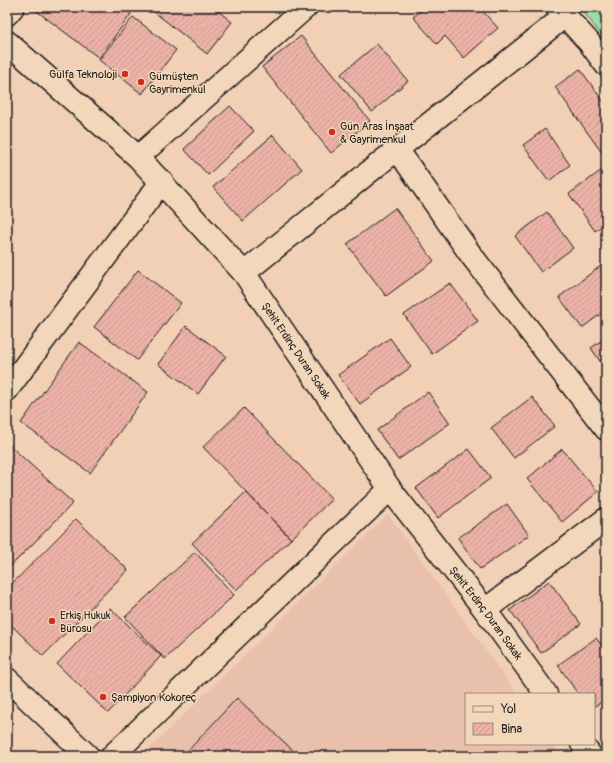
<svg xmlns="http://www.w3.org/2000/svg" width="613" height="763" viewBox="0 0 613 763" font-family="Pangolin,sans-serif">
<style>
.built{fill:#e8c0ac}
.park{fill:#9bdda8;stroke:#5c7c62}
.building{fill:url(#building-hatch);stroke:#1c1c1c}
.lines{fill:none;stroke-linecap:round;stroke-linejoin:round}
.minor-casing{stroke:#1c1c1c;stroke-width:25}
.primary-casing{stroke:#1c1c1c;stroke-width:25}
.minor{stroke:#f3d7ba;stroke-width:22}
.primary{stroke:#f3d7ba;stroke-width:22}
.poi-dot{fill:#c8321e;stroke:#f3d7ba;stroke-width:1.5}
.labels{text-anchor:middle;dominant-baseline:central;stroke-width:3;stroke-linejoin:round;paint-order:stroke}
.poi-label{font-size:11px;fill:#1c1c1c;stroke:#f3d7ba;text-anchor:start}
.street-label{font-size:11px;fill:#1c1c1c;stroke:#f3d7ba}
</style>
<defs>
<pattern id="building-hatch" width="6" height="6" patternUnits="userSpaceOnUse"><rect width="6" height="6" fill="#ecb2a8"/><path d="M-1 1l2-2M0 6l6-6M5 7l2-2" fill="none" stroke="#ca9890"/></pattern>
</defs>
<rect width="100%" height="100%" fill="#f2d0b6"/>
<filter id="ink" filterUnits="userSpaceOnUse"><feTurbulence type="fractalNoise" baseFrequency=".025" numOctaves="2"/><feDisplacementMap in="SourceGraphic" scale="8" xChannelSelector="R" yChannelSelector="G"/><feConvolveMatrix kernelMatrix="1 2 1 2 8 2 1 2 1" color-interpolation-filters="sRGB"/></filter>
<g filter="url(#ink)">
<path class="built" d="M388,514l129,180h-51v50h87l9,12h-416l-2,-2z"/>
<path class="park" d="M580,7h26v34z"/>
<path class="building" d="M36,7h85l10,7 -32,44 -65,-49z
M148,7h65l19,15 -25,32z
M424,7h55l19,21 -34,30 -19,-22 -8,8 -24,-27z
M133,17l43,33 -34,44 -43,-34z
M301,36l69,85 -39,32 -69,-86z
M377,44l31,37 -36,31 -31,-38z
M580,69l26,36v45l-4,3 -47,-66z
M230,106l24,25 -46,44 -24,-26z
M545,129l25,36 -21,16 -26,-36z
M273,135l29,34 -59,52 -30,-34z
M606,167v56l-11,8 -26,-37z
M395,208l39,53 -48,35 -39,-52z
M547,212l26,36 -32,24 -26,-36z
M602,265l4,5v40l-24,18 -23,-31z
M138,270l43,33 -44,57 -43,-33z
M450,283l28,38 -46,33 -28,-39z
M186,326l40,30 -28,38 -40,-30z
M606,337v33l-15,-22z
M390,338l21,29 -51,37 -22,-29z
M79,342l69,50 -58,81 -69,-50z
M428,392l22,31 -52,37 -21,-30z
M532,397l23,29 -41,32 -23,-30z
M244,408l88,91 -41,40 -88,-92z
M7,443l66,60 -66,67z
M469,449l22,29 -53,40 -22,-30z
M562,449l36,43 -36,30 -35,-43z
M246,492l45,47 -55,51 -44,-47z
M507,504l22,31 -49,34 -22,-31z
M76,519l52,51 -85,86 -36,-35v-32z
M195,552l39,43 -69,64 -40,-42z
M549,581l32,43 -40,29 -31,-43z
M110,608l51,48 -53,57 -51,-49z
M596,638l10,13v48l-12,8v-13h-16l-20,-29z
M237,698l62,58h-116z"/>
<g class="lines">
<defs>
<g id="minor">
<path d="M557,7l31,34 18,24"/>
<path d="M7,14l6,-7"/>
<path id="s1" d="M7,42l131,115 106,116 146,216 95,121 61,84"/>
<path d="M397,149l74,106 135,174"/>
<path d="M138,157l168,-150"/>
<path d="M244,273l141,-114 180,-143"/>
<path d="M7,390l155,-209"/>
<path d="M485,610l121,-91"/>
<path d="M582,744l9,12"/>
<path d="M112,756l278,-267"/>
</g>
<path id="primary" d="M7,679l81,77"/>
</defs>
<use href="#minor" class="minor-casing"/>
<use href="#primary" class="primary-casing"/>
<use href="#minor" class="minor"/>
<use href="#primary" class="primary"/>
</g>
</g>
<g class="poi-dot">
<circle cx="125" cy="74" r="4"/>
<circle cx="141" cy="82" r="4"/>
<circle cx="332" cy="132" r="4"/>
<circle cx="52" cy="621" r="4"/>
<circle cx="103" cy="697" r="4"/>
</g>
<g class="labels">
<g class="poi-label">
<text x="117" y="74" text-anchor="end">Gülfa Teknoloji</text>
<text x="149" y="76">Gümüşten<tspan x="149" dy="13">Gayrimenkul</tspan></text>
<text x="340" y="126">Gün Aras İnşaat<tspan x="340" dy="13">&amp; Gayrimenkul</tspan></text>
<text x="60" y="615">Erkiş Hukuk<tspan x="60" dy="13">Bürosu</tspan></text>
<text x="111" y="697">Şampiyon Kokoreç</text>
</g>
<g class="street-label">
<text stroke="none"><textPath href="#s1" startOffset="425">Şehit Erdinç Duran Sokak</textPath></text>
<text stroke="none"><textPath href="#s1" startOffset="749">Şehit Erdinç Duran Sokak</textPath></text>
</g>
</g>
<rect width="613" height="763" fill="none" stroke="#f3d7ba" stroke-width="24"/>
<rect x="12" y="12" width="589" height="739" fill="none" stroke="#1c1c1c" stroke-width="1.5" filter="url(#ink)"/>
<rect x="465" y="693" width="130" height="52" fill="#f3d7ba" stroke="#9d8c7b"/>
<rect x="473" y="706" width="20" height="6" fill="#f3d7ba" stroke="#9d8c7b"/>
<text x="501" y="713" font-size="12" fill="#1c1c1c">Yol</text>
<rect x="473" y="723" width="20" height="12" fill="url(#building-hatch)" stroke="#9d8c7b"/>
<text x="501" y="733" font-size="12" fill="#1c1c1c">Bina</text>
</svg>
